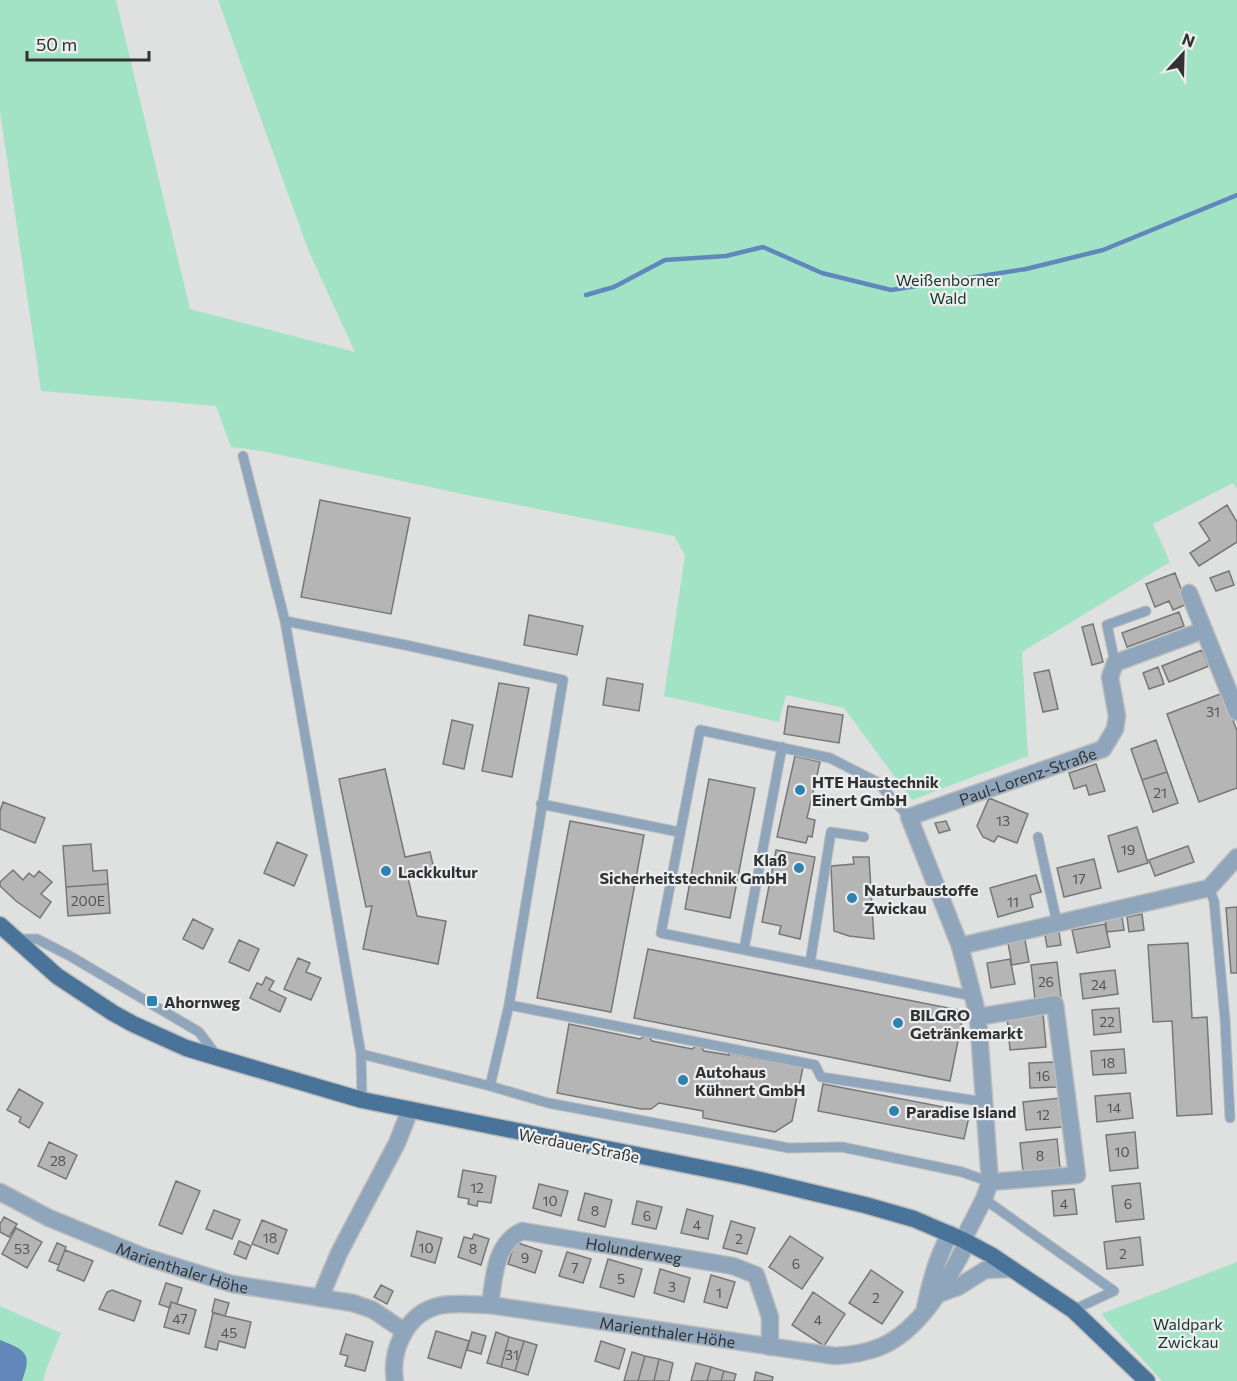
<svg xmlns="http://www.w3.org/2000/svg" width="1237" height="1381" viewBox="0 0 1237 1381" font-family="Commissioner,sans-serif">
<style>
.green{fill:#a3e3c5}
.water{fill:#6187bb}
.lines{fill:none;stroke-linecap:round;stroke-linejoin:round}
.stream{stroke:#6187bb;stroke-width:4.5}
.building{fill:#b6b5b5;stroke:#787778;stroke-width:1.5}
.service-casing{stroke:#bcbdbd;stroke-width:11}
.minor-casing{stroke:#bcbdbd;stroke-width:19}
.primary-casing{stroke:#bcbdbd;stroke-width:19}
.service{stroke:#8fa5bb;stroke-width:9}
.minor{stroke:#8fa5bb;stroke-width:16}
.primary{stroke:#4a739a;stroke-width:16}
.poi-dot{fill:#2d82b2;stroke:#ecedee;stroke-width:2}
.labels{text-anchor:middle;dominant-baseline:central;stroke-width:4.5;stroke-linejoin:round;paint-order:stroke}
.number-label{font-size:14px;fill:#535354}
.park-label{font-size:16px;fill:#153729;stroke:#ecedee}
.street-label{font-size:16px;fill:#323233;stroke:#ecedee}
.poi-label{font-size:16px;font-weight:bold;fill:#323233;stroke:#ecedee;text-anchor:start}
</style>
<rect width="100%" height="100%" fill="#dfe0e0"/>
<path class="green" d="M0,0h116l74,309 165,43 -46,-100 -91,-252h1019v489l-4,-6 -80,41 17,38 -148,90 6,104 -116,44 -68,-92 -58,-13 -7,27 -115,-26 21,-141 -11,-19 -207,-41 -205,-44 -31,-4 -15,-41 -175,-15 -41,-280z
M1237,1262v119h-75l-61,-67z
M0,1306l61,27 -14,34 -4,14h-43z"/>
<path class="water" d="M0,1340c25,10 33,13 22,41h-22z"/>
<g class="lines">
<path class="stream" d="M586,295l28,-8 51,-27 61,-4 37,-9 59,26 69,17 135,-21 77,-19 134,-55"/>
</g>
<path class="building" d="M320,500l90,18 -19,96 -90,-17z
M1227,505l10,17v20l-38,24 -9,-13 20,-13 -11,-17z
M1229,571l5,14 -18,6 -6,-13z
M1175,573l12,31 -14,6 -4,-9 -14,6 -9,-23z
M1179,612l5,14 -57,21 -5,-14z
M529,615l54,11 -6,29 -53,-10z
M1093,624l10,38 -11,3 -10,-38z
M1202,650l7,16 -40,16 -7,-16z
M1158,667l6,17 -15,5 -6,-16z
M1049,670l9,39 -15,3 -9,-39z
M607,678l36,6 -4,27 -36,-6z
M499,683l30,5 -17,89 -30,-6z
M1223,693l14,38v57l-38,14 -32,-88z
M788,706l55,9 -4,28 -55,-9z
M452,720l21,5 -9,44 -21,-5z
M1156,740l11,32 -25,8 -11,-31z
M795,756l25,6 -13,56 8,2 -3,17 -4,-1 -2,7 -29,-6z
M1096,764l9,27 -16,4 -3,-10 -12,4 -5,-16z
M385,769l20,88 25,-5 5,21 -27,5 9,38 29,5 -8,43 -75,-15 9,-43 -6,1 -27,-128z
M1167,772l11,31 -25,9 -11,-32z
M709,779l46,9 -25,130 -45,-9z
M989,798l39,16 -11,29 -19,-7 -4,6 -11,-5 -6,-11z
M3,802l42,16 -10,25 -35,-14v-18z
M570,821l74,14 -33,177 -74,-14z
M946,821l4,9 -11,3 -4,-10z
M1137,827l11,36 -30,9 -10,-36z
M277,842l30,13 -13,31 -30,-13z
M91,844l2,27 14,-1 1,14 -42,3 -3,-41z
M1188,846l6,16 -39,14 -6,-16z
M776,850l39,7 -15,82 -21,-5 2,-8 -19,-4z
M853,857h16l5,82 -25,-3 -15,-5 -3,-65 23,-2z
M1094,859l7,29 -37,9 -7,-29z
M13,870l10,10 6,-7 5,4 5,-6 13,11 -11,12 10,8 -11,16 -24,-17 -16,-15v-4z
M1036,875l5,17 -11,3 3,12 -35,10 -8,-29z
M108,884l2,29 -42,3 -2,-29z
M1237,907v66h-6l-5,-65z
M1142,914l2,16 -15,2 -2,-15z
M1122,917l2,13 -17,2 -2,-13z
M193,919l20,10 -10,20 -20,-10z
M1105,924l5,23 -33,6 -5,-23z
M1059,932l2,13 -14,2 -2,-12z
M239,940l20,9 -10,22 -20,-9z
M1025,940l4,22 -17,3 -4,-22z
M1188,943l4,75 15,-1 5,97 -35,2 -5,-95 -19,1 -5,-77z
M648,949l316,62 -14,70 -316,-63z
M298,958l12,5 -4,9 15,6 -10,22 -27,-11z
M1010,959l5,25 -24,4 -4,-25z
M1057,962l4,35 -26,3 -4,-35z
M1115,970l3,24 -35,5 -3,-25z
M266,977l8,4 -5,9 17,8 -6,14 -30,-14 7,-15 5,2z
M1119,1008l2,24 -27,3 -2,-25z
M1043,1013l3,34 -36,3 -3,-34z
M569,1024l71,15 7,-5 5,7 40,8 7,-5 5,7 25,4v-2l74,14 -11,54 -17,11 -72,-14v-7l-44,-8 -8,6h-10l-84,-16z
M1124,1049l2,24 -33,2 -2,-24z
M1055,1062l2,25 -27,1 -1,-25z
M823,1084l147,28 -6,27 -146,-28z
M19,1089l24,14 -14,25 -10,-6 2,-5 -14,-7z
M1130,1093l3,25 -36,4 -2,-26z
M1060,1098l2,29 -36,3 -3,-28z
M1135,1132l3,36 -28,3 -4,-36z
M1057,1139l3,29 -37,4 -3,-29z
M49,1142l28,13 -11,24 -28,-13z
M463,1170l33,6 -5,27 -13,-2 -1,5 -9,-2 1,-5 -11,-2z
M176,1181l24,10 -18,43 -23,-9z
M1140,1183l4,36 -28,3 -4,-36z
M539,1184l29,7 -7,25 -28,-8z
M1074,1189l3,25 -23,2 -2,-25z
M585,1193l27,7 -7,27 -27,-7z
M637,1201l25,6 -6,22 -24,-5z
M687,1209l26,7 -5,23 -27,-6z
M214,1210l26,10 -8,19 -26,-10z
M4,1217l13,7 -8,13 -9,-5v-8z
M262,1220l25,10 -9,24 -26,-10z
M731,1221l24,7 -8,26 -24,-6z
M16,1228l26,14 -15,26 -25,-14z
M417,1231l25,7 -7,25 -24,-7z
M474,1234l15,5 -8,26 -23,-8 6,-20 8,2z
M790,1236l33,22 -21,31 -33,-22z
M1140,1237l3,28 -36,4 -3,-27z
M239,1241l12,5 -5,13 -12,-5z
M515,1242l27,9 -7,22 -27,-9z
M57,1243l9,4 -7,18 -10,-4z
M65,1250l28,11 -9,20 -27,-11z
M567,1252l24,7 -8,24 -24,-7z
M608,1259l34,10 -8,28 -34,-10z
M660,1269l30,9 -6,24 -30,-9z
M871,1270l32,22 -21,32 -33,-21z
M711,1275l24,7 -8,26 -23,-6z
M166,1283l16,5 -5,16 -6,-2 -1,6 -11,-4z
M381,1285l12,6 -6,13 -13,-7z
M112,1290l29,11 -7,20 -35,-12 8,-17z
M813,1292l32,22 -21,32 -32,-21z
M215,1299l14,4 -4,13 -13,-4z
M171,1302l25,8 -7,24 -25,-7z
M213,1313l38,9 -6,26 -26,-7 -2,9 -12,-3z
M436,1331l33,10 -8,27 -33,-10z
M472,1332l14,4 -5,18 -14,-4z
M496,1332l13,5 -8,30 -14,-4z
M346,1334l27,8 -8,29 -20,-5 3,-10 -8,-2z
M509,1337l15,4 -9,30 -14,-4z
M524,1341l13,4 -9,30 -13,-4z
M601,1341l24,8 -6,20 -24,-8z
M632,1352l13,4 -7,25h-14z
M645,1356l14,3 -5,22h-16z
M659,1359l14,4 -4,18h-15z
M696,1363l15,4 -4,14h-16z
M711,1367l13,4 -3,10h-14z
M724,1371l12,3 -2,7h-13z
M756,1372l17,5 -1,4h-18z"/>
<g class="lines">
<defs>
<path id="service" d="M243,456l42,165
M1115,663l-8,-38 39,-14
M541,804l138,28
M909,817l-32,-35 -47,-24 -130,-28 -39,203 312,63
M1038,837l19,86
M1209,888l5,13 11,118 5,99
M16,939h21l33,17 129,76 18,24
M744,949l38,-202
M810,963l21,-131 33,5
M509,1005l306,60 6,12 163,25
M361,1054l129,32 58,17 241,45 53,-1 120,25 28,10
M362,1100l-1,-46 -76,-433 125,25 153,34 -54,325 -19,81
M984,1199l130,92 -41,19"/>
<g id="minor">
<path d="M1189,593l48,119"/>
<path d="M960,946l249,-58 28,-31"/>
<path d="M978,1017l77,-13 22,171 -87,7"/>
<path id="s1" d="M0,1192l49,26 93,38 90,28 121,19 20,7 31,21"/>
<path id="s2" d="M963,1240l21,-41 6,-17 -12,-165 -5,-21 -13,-50 -51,-129 194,-68 12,-20 2,-13 -7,-39 5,-14 89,-33"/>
<path d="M938,1294l20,-7 27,-17 27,-1"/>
<path d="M320,1298l19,-45 58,-110 13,-33"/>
<path id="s3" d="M490,1305c4,-26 4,-61 32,-74l211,35 23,9 14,42v30"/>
<path d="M925,1308c5,-25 12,-51 25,-74"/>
<path id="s4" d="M395,1381c-5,-30 11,-67 43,-75 16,-4 36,-1 52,-1l345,51c16,-1 30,-3 45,-9 41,-17 68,-67 87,-104"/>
</g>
<path id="primary" d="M0,925l57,51 56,37 20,11 53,24 33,10 143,42 385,77 118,28 49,14 49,21 28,15 82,55 74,71"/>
</defs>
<use href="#service" class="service-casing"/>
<use href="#minor" class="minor-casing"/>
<use href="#primary" class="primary-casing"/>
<use href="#service" class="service"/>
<use href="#minor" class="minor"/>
<use href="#primary" class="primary"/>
</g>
<g class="poi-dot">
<circle cx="800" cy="790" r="6"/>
<circle cx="799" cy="868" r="6"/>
<circle cx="386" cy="871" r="6"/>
<circle cx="852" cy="898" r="6"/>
<rect x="146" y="995" width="12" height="12" rx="3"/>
<circle cx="898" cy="1023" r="6"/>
<circle cx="683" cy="1080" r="6"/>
<circle cx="894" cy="1111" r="6"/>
</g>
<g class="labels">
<g class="number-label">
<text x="1213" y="711">31</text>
<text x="1160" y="792">21</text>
<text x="1003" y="820">13</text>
<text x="1128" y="849">19</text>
<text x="1079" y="878">17</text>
<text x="88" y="900">200E</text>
<text x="1013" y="901">11</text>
<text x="1046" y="981">26</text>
<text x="1099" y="984">24</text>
<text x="1107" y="1021">22</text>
<text x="1108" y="1062">18</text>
<text x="1043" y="1075">16</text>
<text x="1114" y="1107">14</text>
<text x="1043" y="1114">12</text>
<text x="1122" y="1151">10</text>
<text x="1040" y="1155">8</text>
<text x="58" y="1160">28</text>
<text x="477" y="1187">12</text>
<text x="550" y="1200">10</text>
<text x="1064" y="1203">4</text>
<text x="1128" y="1203">6</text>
<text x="595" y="1210">8</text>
<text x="647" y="1215">6</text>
<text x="697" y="1224">4</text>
<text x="270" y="1237">18</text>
<text x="739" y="1238">2</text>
<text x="426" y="1247">10</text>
<text x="22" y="1248">53</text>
<text x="473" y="1248">8</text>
<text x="1123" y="1253">2</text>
<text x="525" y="1257">9</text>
<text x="796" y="1263">6</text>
<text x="575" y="1267">7</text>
<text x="621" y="1278">5</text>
<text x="672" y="1286">3</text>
<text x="719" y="1292">1</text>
<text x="876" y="1297">2</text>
<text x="180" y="1318">47</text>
<text x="818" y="1319">4</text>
<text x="229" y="1332">45</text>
<text x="512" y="1354">31</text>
</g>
<g class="park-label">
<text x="948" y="279">Weißenborner<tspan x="948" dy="18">Wald</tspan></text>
<text x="1188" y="1323">Waldpark<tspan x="1188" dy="18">Zwickau</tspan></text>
</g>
<g class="street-label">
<text stroke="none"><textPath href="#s2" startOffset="567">Paul-Lorenz-Straße</textPath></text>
<text transform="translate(579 1145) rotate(11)">Werdauer Straße</text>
<text stroke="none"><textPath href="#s3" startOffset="198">Holunderweg</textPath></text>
<text stroke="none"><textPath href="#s1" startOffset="198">Marienthaler Höhe</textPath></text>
<text stroke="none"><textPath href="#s4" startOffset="326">Marienthaler Höhe</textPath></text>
</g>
<g class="poi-label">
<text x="812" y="781">HTE Haustechnik<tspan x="812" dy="18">Einert GmbH</tspan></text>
<text x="787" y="859" text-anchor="end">Klaß<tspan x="787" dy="18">Sicherheitstechnik GmbH</tspan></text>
<text x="398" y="871">Lackkultur</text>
<text x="864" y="889">Naturbaustoffe<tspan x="864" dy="18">Zwickau</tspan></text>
<text x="164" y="1001">Ahornweg</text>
<text x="910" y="1014">BILGRO<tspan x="910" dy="18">Getränkemarkt</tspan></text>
<text x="695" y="1071">Autohaus<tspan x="695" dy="18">Kühnert GmbH</tspan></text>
<text x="906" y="1111">Paradise Island</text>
</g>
</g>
<g transform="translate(1183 54) rotate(22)" stroke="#ecedee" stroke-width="4.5" paint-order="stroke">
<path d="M0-4.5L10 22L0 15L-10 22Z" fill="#323233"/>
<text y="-9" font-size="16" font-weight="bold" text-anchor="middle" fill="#323233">N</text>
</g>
<path d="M27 51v9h122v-9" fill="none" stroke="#323233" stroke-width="3"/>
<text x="36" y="51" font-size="18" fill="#323233" stroke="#ecedee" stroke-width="4.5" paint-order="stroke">50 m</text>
</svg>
